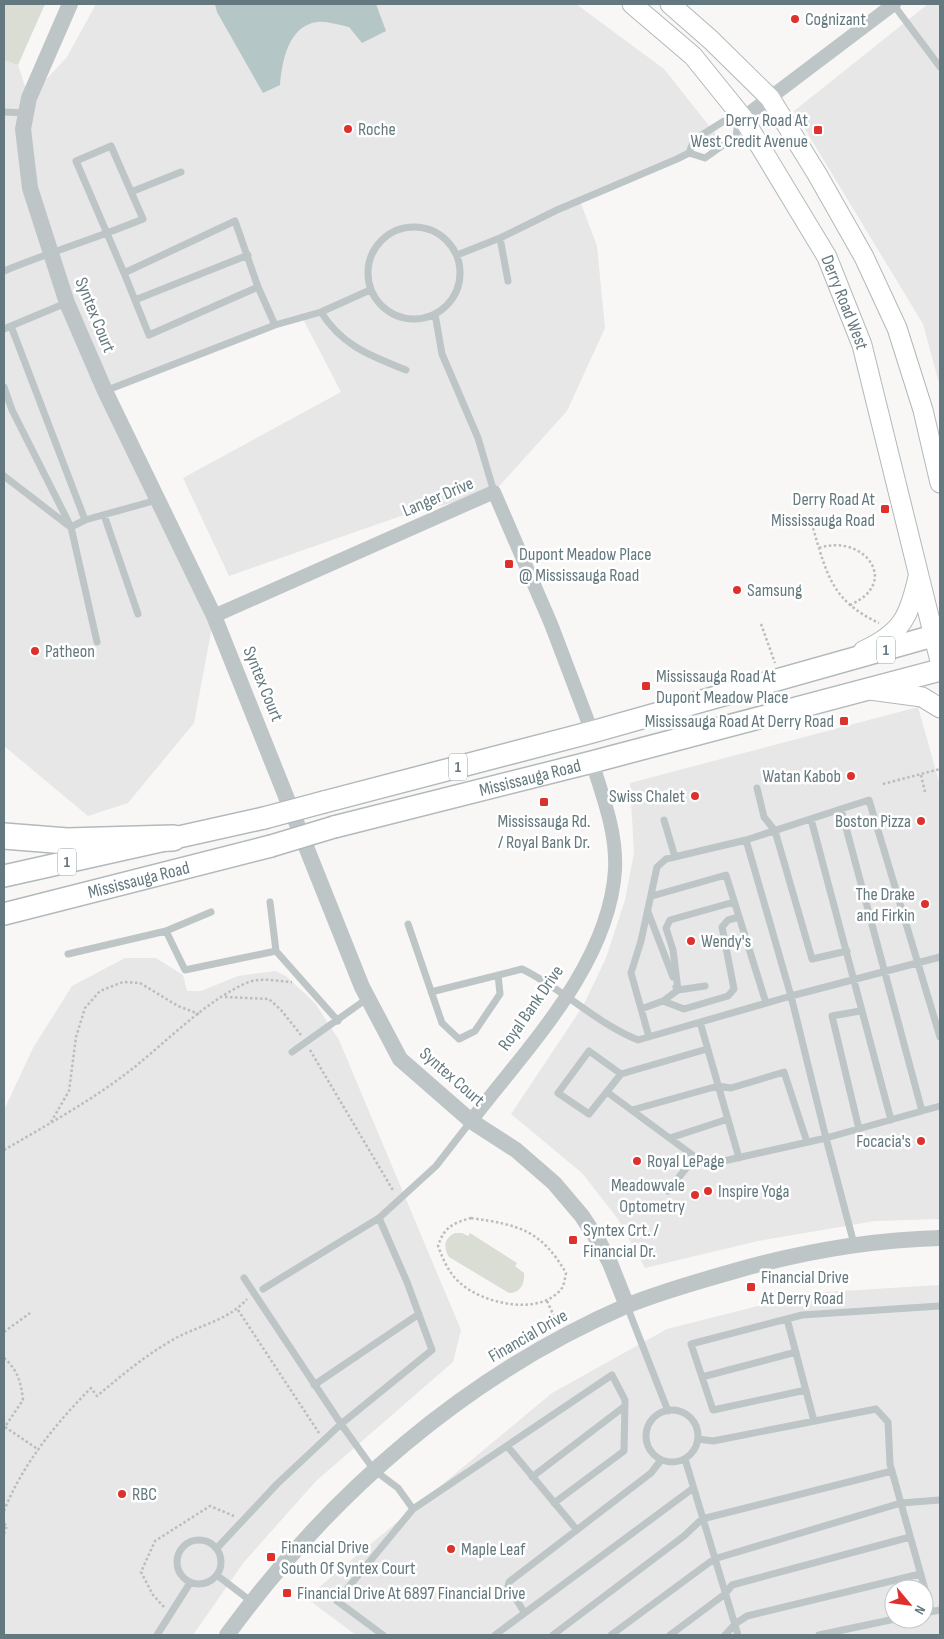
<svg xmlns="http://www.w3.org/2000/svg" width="944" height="1639" viewBox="0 0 944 1639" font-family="'Sofia Sans Condensed',sans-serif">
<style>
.built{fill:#e6e7e6;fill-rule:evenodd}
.green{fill:#d9ddd4}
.water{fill:#b5c6c6}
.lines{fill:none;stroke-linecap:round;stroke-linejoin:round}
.secondary-casing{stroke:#b1b9bb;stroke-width:21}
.primary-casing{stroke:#b2b9bb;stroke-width:24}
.motorway-casing{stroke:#b4b9bb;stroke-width:28}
.path{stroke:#b9bdbf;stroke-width:2.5;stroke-dasharray:2.5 2.5;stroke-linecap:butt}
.service{stroke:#bec5c7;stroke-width:7}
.minor{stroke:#bec5c7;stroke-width:14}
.tertiary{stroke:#bec5c7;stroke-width:16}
.secondary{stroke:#fff;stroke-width:19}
.primary{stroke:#fff;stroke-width:21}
.motorway{stroke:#fff;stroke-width:25}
.primary-bridge-casing{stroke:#b2b9bb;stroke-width:24;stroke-linecap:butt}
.primary-bridge{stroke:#fff;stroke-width:21}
.poi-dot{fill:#de312e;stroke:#fff;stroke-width:2}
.labels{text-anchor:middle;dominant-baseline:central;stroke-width:5;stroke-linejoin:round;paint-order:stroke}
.shield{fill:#fff;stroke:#92a1a5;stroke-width:1}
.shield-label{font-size:16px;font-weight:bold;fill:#64797f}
.poi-label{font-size:18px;fill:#64797f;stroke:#fff;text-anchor:start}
.street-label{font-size:18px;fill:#64797f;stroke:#fff}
</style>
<rect width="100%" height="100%" fill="#f8f7f5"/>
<path class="built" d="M96,4h480l88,65 54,68 -41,22 -97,42 17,45 8,82 -38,83 -73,81 -93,24 -172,60 -46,-98 158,-86 -38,-73 -28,6 -170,66 109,225 -20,107 -66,80 -40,13 -84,-70v-686l14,5 11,33 38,-41z
M928,4h12v383l-17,-63 -129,-213z
M918,707l22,78v434l-65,2 -117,20 -113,27 -27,-49 -36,-46 -71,-59 72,-108 23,-48 19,-58 9,-47 -4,-70z
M125,958h31l27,17 4,16h14l37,-15 37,-5 11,5 29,27 24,37 122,290 -8,32 -137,119 -72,81 -51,73h-189v-525l29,-62 39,-62z
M940,1285v350h-584l-50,-37 246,-205 115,-64 142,-36zM894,1589h30v30h-30z"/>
<path class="green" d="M4,4h41l-27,61 -14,-5z
M455,1233h7l6,3 2,-3 47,30 -2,3 9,7c1,11 -4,20 -15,20l-60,-36c-6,-10 -5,-19 6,-24z"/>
<path class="water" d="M215,4h161l10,27 -24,12 -13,-16c-10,-2 -23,-6 -32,-5 -29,4 -35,40 -37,63l-17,8 -46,-81z"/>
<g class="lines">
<defs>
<g id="secondary">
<path id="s1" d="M632,4l61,52 50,62 84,139 35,88 78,316"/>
<path d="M670,4l41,36 59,58 47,76 47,83 33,71 26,82 17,73"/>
<path d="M863,651c39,-18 46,-34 55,-74"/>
<path d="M870,690l52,7 18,11"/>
</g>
<g id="primary">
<path d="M324,802l268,-70 348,-98"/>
<path id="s2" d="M334,827l258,-65 348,-92"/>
<path d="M4,876l260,-58"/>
<path id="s3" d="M4,914l267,-68"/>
</g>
<path id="motorway" d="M4,836l63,5 106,-3"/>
</defs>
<use href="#secondary" class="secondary-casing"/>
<use href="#primary" class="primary-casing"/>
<use href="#motorway" class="motorway-casing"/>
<path class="path" d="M813,528c14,47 19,73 66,95
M819,548c44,-15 83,34 31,57
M761,624l14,39
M921,775l4,17
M883,784l57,-15
M225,997l44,2 12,11 20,25
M310,1050l84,142
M51,1122l18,-31 7,-54 9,-29 15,-17 23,-9 17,1 38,23 21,8
M4,1150c41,-24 85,-48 123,-77 39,-30 74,-69 119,-90 15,-6 31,-2 46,-1
M471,1218c48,7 70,12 95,55 -1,5 -2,12 -4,15 -21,29 -80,16 -103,-6 -11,-10 -16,-23 -21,-36 6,-19 15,-23 33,-28z
M547,1301l11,24
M238,1310l81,123
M4,1332l26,-19
M4,1358c14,12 17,25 19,42l-19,28
M5,1427l34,23
M4,1511c18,-46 52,-88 87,-123l6,8c25,-21 50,-42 79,-58 24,-13 53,-18 71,-39
M4,1524l3,1 -3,9
M164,1607l-11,-12 -12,-23 14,-31 55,-35 24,10"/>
<path class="service" d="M893,4l47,63
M4,112l22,1
M689,153l16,5 31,-22 2,-13 3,-3
M131,192l50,-20
M368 273a46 46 0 1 1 92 0a46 46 0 1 1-92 0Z
M500,238l8,43
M457,255l43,-17 57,-28 120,-51 12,-6 5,-13 30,-19 14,2
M4,271c46,-19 93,-33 139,-52l-32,-73 -35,15 48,112
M258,287l-109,48 -25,-62 111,-52 23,66 17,38
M135,300l113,-45
M66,303l-55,23 74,194
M321,312l49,-22
M435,314l7,40 36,84 16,54
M4,329l7,-3
M4,387l8,23 59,117
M105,391l170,-66 46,-13c21,34 50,44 85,58
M4,476l65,50
M104,515l34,99
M97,642l-26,-115 14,-7 72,-20
M757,788l7,29 11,14 37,128 35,-8
M841,809l28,-9 71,237
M811,819l80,301
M664,820l11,37
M652,896l74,-21 40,128
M270,902l6,49 62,70
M648,912l25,65
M408,924l34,99 17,16 16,-8 25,-37 -2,-19
M166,931l19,39 91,-19
M68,954l98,-23 45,-19
M676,987l2,3 27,-4
M431,992l91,-23c41,20 74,54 116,71l153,-44 149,-39
M663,1001l21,8 44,-13 6,-7 -12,-62 6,-7 11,-3
M641,1009l22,-8 15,-11 -5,-40 -7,-22 4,-8 64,-18
M700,1022l39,136
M649,1037l-18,-64 10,-32 16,-74 9,-8 80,-19
M292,1052l76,-54
M621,1074l-32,40 -31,-21 31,-42 32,23 86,-25
M607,1092l99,73 120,-27 -35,-142 -45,-156 95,-31 81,302 -96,27 28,106
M632,1110l86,-24 13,2 53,-16 23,70
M922,1111l18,-5
M859,1129l-27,-113 28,-5
M670,1138l58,-19
M668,1191l27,-34
M244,1278l97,146 91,-74 -25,-68 -28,-64
M263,1289l116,-71 57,-52 35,-45
M627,1306l41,105
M787,1319l27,102
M702,1377l94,-25
M314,1385l105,-71
M806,1390l-93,20 -22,-66 111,-29 138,-9
M646 1436a26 26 0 1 1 52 0a26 26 0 1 1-52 0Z
M698,1439l15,2 163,-32 12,13 2,42 41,147
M508,1447l69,83
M685,1459l53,176
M532,1477l93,-71
M177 1562a22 22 0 1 1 44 0a22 22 0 1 1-44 0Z
M217,1548l60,-64 64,-60 33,46 24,18 15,21
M218,1576l34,26
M524,1612l-16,-26 1,-4 142,-109 10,-13
M924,1613l16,-3
M157,1635l33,-52
M383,1635l-46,-34 76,-92 199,-134 13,25 -1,51 -70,52
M495,1635l197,-146
M553,1635l131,-99 18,-17 190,-48
M611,1635l103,-76 187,-56 39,-3
M670,1635l55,-41 7,-9 178,-48
M725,1635l10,-11 12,-8 173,-42
M819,1635l76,-16"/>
<path class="minor" d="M743,118l151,-114
M214,616l280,-124 57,132 41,108
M471,1121c55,-72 138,-156 144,-251 2,-37 -12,-73 -23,-108"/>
<path class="tertiary" d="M70,4l-41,94 -6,31 7,59 37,115 38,88 109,225 148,371 38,72 71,62 45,29 38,33 28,33 17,26 11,21 17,43
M227,1635c103,-141 238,-259 399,-329 34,-14 70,-24 105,-34 69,-20 138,-32 209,-34"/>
<use href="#secondary" class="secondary"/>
<use href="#primary" class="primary"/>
<use href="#motorway" class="motorway"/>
<defs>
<path id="primary-bridge" d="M264,818l60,-16
M271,846l63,-19"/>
</defs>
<use href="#primary-bridge" class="primary-bridge-casing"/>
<use href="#primary-bridge" class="primary-bridge"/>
</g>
<g class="poi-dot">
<circle cx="795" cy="19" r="5"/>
<circle cx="348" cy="129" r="5"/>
<rect x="813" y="125" width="10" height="10" rx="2.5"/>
<rect x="880" y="504" width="10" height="10" rx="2.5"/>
<rect x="504" y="559" width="10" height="10" rx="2.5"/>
<circle cx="737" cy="590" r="5"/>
<circle cx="35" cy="651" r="5"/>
<rect x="641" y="681" width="10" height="10" rx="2.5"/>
<rect x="839" y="716" width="10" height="10" rx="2.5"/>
<circle cx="851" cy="776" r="5"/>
<circle cx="695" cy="796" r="5"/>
<rect x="539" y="797" width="10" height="10" rx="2.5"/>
<circle cx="921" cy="821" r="5"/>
<circle cx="925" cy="904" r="5"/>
<circle cx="691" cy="941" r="5"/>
<circle cx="921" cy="1141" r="5"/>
<circle cx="637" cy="1161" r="5"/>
<circle cx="708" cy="1191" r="5"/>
<circle cx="695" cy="1195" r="5"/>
<rect x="568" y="1235" width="10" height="10" rx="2.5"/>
<rect x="746" y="1282" width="10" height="10" rx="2.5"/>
<circle cx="122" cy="1494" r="5"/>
<circle cx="451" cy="1549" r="5"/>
<rect x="266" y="1552" width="10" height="10" rx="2.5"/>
<rect x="282" y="1588" width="10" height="10" rx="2.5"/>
</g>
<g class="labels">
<g class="shield">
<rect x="877" y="636.5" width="18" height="27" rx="4"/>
<rect x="449" y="753.5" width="18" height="27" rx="4"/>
<rect x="58" y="848.5" width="18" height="27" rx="4"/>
</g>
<g class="shield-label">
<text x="886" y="650">1</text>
<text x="458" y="767">1</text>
<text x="67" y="862">1</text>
</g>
<g class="poi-label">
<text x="805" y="19">Cognizant</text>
<text x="808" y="120" text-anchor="end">Derry Road At<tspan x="808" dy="21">West Credit Avenue</tspan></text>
<text x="358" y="129">Roche</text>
<text x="875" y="499" text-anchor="end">Derry Road At<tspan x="875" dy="21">Mississauga Road</tspan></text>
<text x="519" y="554">Dupont Meadow Place<tspan x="519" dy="21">@ Mississauga Road</tspan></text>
<text x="747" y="590">Samsung</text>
<text x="45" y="651">Patheon</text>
<text x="656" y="676">Mississauga Road At<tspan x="656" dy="21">Dupont Meadow Place</tspan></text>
<text x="834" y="721" text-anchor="end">Mississauga Road At Derry Road</text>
<text x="841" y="776" text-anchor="end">Watan Kabob</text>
<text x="685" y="796" text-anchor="end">Swiss Chalet</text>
<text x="544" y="821" text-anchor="middle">Mississauga Rd.<tspan x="544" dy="21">/ Royal Bank Dr.</tspan></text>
<text x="911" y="821" text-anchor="end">Boston Pizza</text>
<text x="915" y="894" text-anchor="end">The Drake<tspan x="915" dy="21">and Firkin</tspan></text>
<text x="701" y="941">Wendy's</text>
<text x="911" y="1141" text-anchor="end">Focacia's</text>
<text x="647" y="1161">Royal LePage</text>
<text x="685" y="1185" text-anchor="end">Meadowvale<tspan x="685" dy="21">Optometry</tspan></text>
<text x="718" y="1191">Inspire Yoga</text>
<text x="583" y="1230">Syntex Crt. /<tspan x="583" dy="21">Financial Dr.</tspan></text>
<text x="761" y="1277">Financial Drive<tspan x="761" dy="21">At Derry Road</tspan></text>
<text x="132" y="1494">RBC</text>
<text x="281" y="1547">Financial Drive<tspan x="281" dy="21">South Of Syntex Court</tspan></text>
<text x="461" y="1549">Maple Leaf</text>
<text x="297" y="1593">Financial Drive At 6897 Financial Drive</text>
</g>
<g class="street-label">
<text stroke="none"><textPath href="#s1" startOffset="371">Derry Road West</textPath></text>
<text transform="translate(95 315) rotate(68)">Syntex Court</text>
<text transform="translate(438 497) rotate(-23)">Langer Drive</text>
<text transform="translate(263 684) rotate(68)">Syntex Court</text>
<text stroke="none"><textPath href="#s2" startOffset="202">Mississauga Road</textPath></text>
<text stroke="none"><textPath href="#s3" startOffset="139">Mississauga Road</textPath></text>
<text transform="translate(531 1008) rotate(-55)">Royal Bank Drive</text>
<text transform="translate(452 1077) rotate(41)">Syntex Court</text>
<text transform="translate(528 1336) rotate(-30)">Financial Drive</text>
</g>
</g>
<rect width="944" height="1639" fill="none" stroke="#64797f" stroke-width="10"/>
<g transform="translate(909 1604) rotate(119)"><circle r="24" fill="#ffffff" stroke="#c1c9cc"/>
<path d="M0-4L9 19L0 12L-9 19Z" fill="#de312e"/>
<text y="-8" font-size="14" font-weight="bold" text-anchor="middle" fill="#64797f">N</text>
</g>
</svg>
